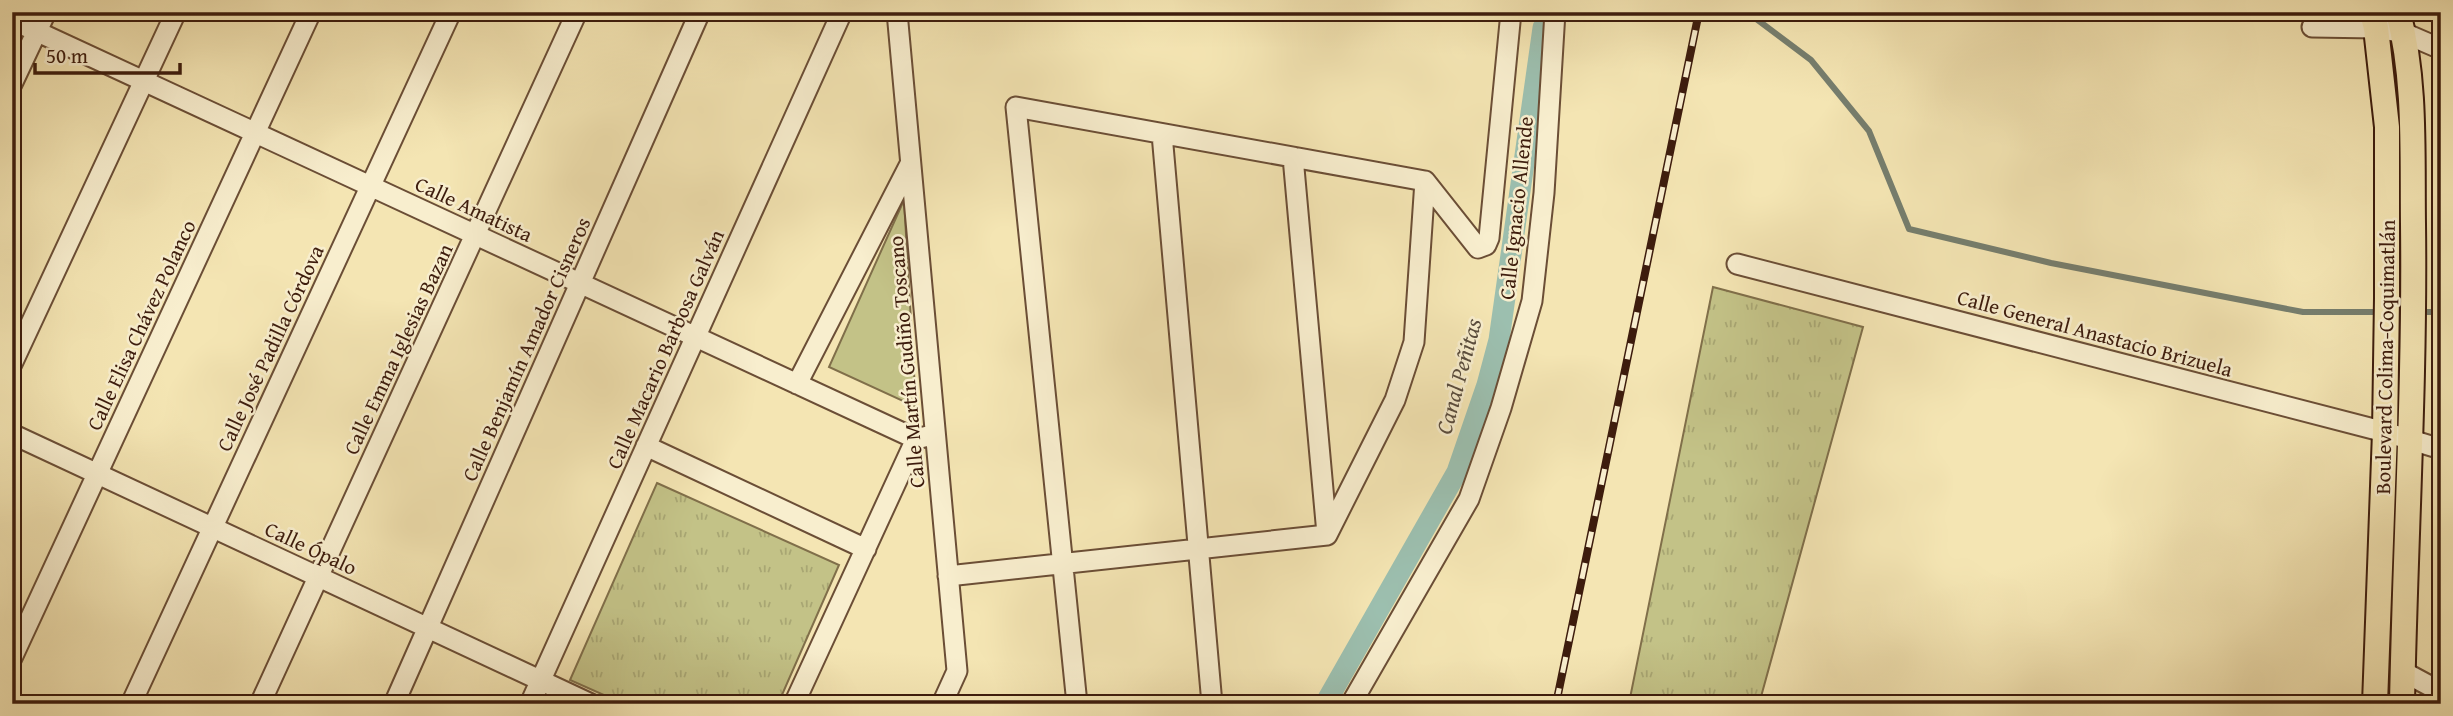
<svg xmlns="http://www.w3.org/2000/svg" width="2453" height="716" viewBox="0 0 2453 716" font-family="'Gentium Book Plus',serif">
<style>
.grass{fill:url(#grass-tufts);stroke:#806f4a;stroke-width:2}
.park{fill:#c3c287;stroke:#806f4a;stroke-width:2}
.lines{fill:none;stroke-linecap:round;stroke-linejoin:round}
.stream{stroke:#767e6e;stroke-width:6}
.canal{stroke:#9cbfaf;stroke-width:21}
.minor-casing{stroke:#6b4e36;stroke-width:23}
.major-casing{stroke:#3d1c0d;stroke-width:28}
.minor{stroke:#f8eece;stroke-width:19}
.major{stroke:#f4e5b3;stroke-width:24}
.rail-casing{stroke:#3d1c0d;stroke-width:8}
.rail{stroke:#f8eece;stroke-width:5;stroke-dasharray:16;stroke-linecap:butt}
.labels{text-anchor:middle;dominant-baseline:central;stroke-width:5;stroke-linejoin:round;paint-order:stroke}
.street-label{font-size:21px;fill:#3d1c0d;stroke:#f8eece}
.water-label{font-size:23px;font-style:italic;fill:#5a4d3e;stroke:#f8eece}
</style>
<defs>
<pattern id="grass-tufts" width="24" height="20" patternUnits="userSpaceOnUse" patternTransform="scale(1.75)"><rect width="24" height="20" fill="#c3c287"/><path d="M3 7l-1-3M5 7V3M7 7l1-3M15 17l-1-3M17 17v-4M19 17l1-3" fill="none" stroke="#a8a673"/></pattern>
</defs>
<rect width="100%" height="100%" fill="#f4e5b3"/>
<filter id="stains"><feTurbulence type="fractalNoise" baseFrequency=".00286" numOctaves="4"/><feColorMatrix values="0 0 0 0 .2 0 0 0 0 .09 0 0 0 0 .02 0 0 0 .5 -.17"/></filter>
<radialGradient id="worn" r=".72"><stop offset=".6" stop-color="#630" stop-opacity="0"/><stop offset="1" stop-color="#630" stop-opacity=".3"/></radialGradient>
<path class="grass" d="M1713,287l150,40 -104,377h-127l-3,-1z
M657,483l182,82 -61,139h-154l-54,-24z"/>
<path class="park" d="M904,200l12,207 -87,-40z"/>
<g class="lines">
<path class="stream" d="M1747,12l64,48 58,71 40,98 142,34 252,49h77
M2419,312h22"/>
<path class="canal" d="M1325,704l132,-232 30,-87 12,-45 44,-312"/>
<defs>
<path id="minor" d="M897,12l60,659 -15,33
M12,20l904,419
M2312,27l64,1 28,5 37,16
M12,84l34,-72
M1162,134l50,570
M1293,157l34,377
M1737,264l648,168 56,17
M12,364l164,-352
M797,384l113,-220
M12,434l579,270
M646,446l220,103
M1327,535l68,-135 19,-58 11,-161 53,67 8,-3 3,-7 22,-226
M948,576l379,-41
M12,658l299,-646
M2402,671l39,21
M12,702l3,2
M131,704l320,-692
M260,704l317,-692
M394,704l306,-692
M530,704l312,-692
M794,704l122,-265 12,-3
M1077,704l-61,-597 409,74
M1351,704l118,-205 32,-91 31,-107 12,-108 11,-181"/>
<path id="major" d="M2372,12l4,16 11,99v171l-2,134 -10,272
M2398,12c18,68 14,143 15,212 2,160 -8,320 -11,480"/>
</defs>
<use href="#minor" class="minor-casing"/>
<use href="#major" class="major-casing"/>
<use href="#minor" class="minor"/>
<use href="#major" class="major"/>
<defs>
<path id="rail" d="M1556,704l143,-692"/>
</defs>
<use href="#rail" class="rail-casing"/>
<use href="#rail" class="rail"/>
</g>
<g class="labels">
<g class="street-label">
<text transform="translate(1516 208) rotate(-84)">Calle Ignacio Allende</text>
<text transform="translate(474 209) rotate(25)">Calle Amatista</text>
<text transform="translate(141 325) rotate(-65)">Calle Elisa Chávez Polanco</text>
<text transform="translate(2095 333) rotate(15)">Calle General Anastacio Brizuela</text>
<text transform="translate(270 348) rotate(-65)">Calle José Padilla Córdova</text>
<text transform="translate(398 349) rotate(-65)">Calle Emma Iglesias Bazan</text>
<text transform="translate(526 349) rotate(-66)">Calle Benjamín Amador Cisneros</text>
<text transform="translate(665 349) rotate(-66)">Calle Macario Barbosa Galván</text>
<text transform="translate(2385 357) rotate(-89)">Boulevard Colima-Coquimatlán</text>
<text transform="translate(906 362) rotate(-95)">Calle Martín Gudiño Toscano</text>
<text transform="translate(311 548) rotate(25)">Calle Ópalo</text>
</g>
<g class="water-label">
<text transform="translate(1458 376) rotate(-75)">Canal Peñitas</text>
</g>
</g>
<rect width="2453" height="716" fill="none" stroke="#f4e5b3" stroke-width="42"/>
<rect x="14" y="14" width="2425" height="688" fill="none" stroke="#3d1c0d" stroke-width="3.5"/>
<rect x="21" y="21" width="2411" height="674" fill="none" stroke="#3d1c0d" stroke-width="2"/>
<path d="M35 63v10h145v-10" fill="none" stroke="#3d1c0d" stroke-width="3.5"/>
<text x="46" y="63" font-size="21" fill="#3d1c0d" stroke="#f8eece" stroke-width="5" paint-order="stroke">50 m</text>
<rect width="100%" height="100%" filter="url(#stains)"/>
<rect width="100%" height="100%" fill="url(#worn)"/>
</svg>
